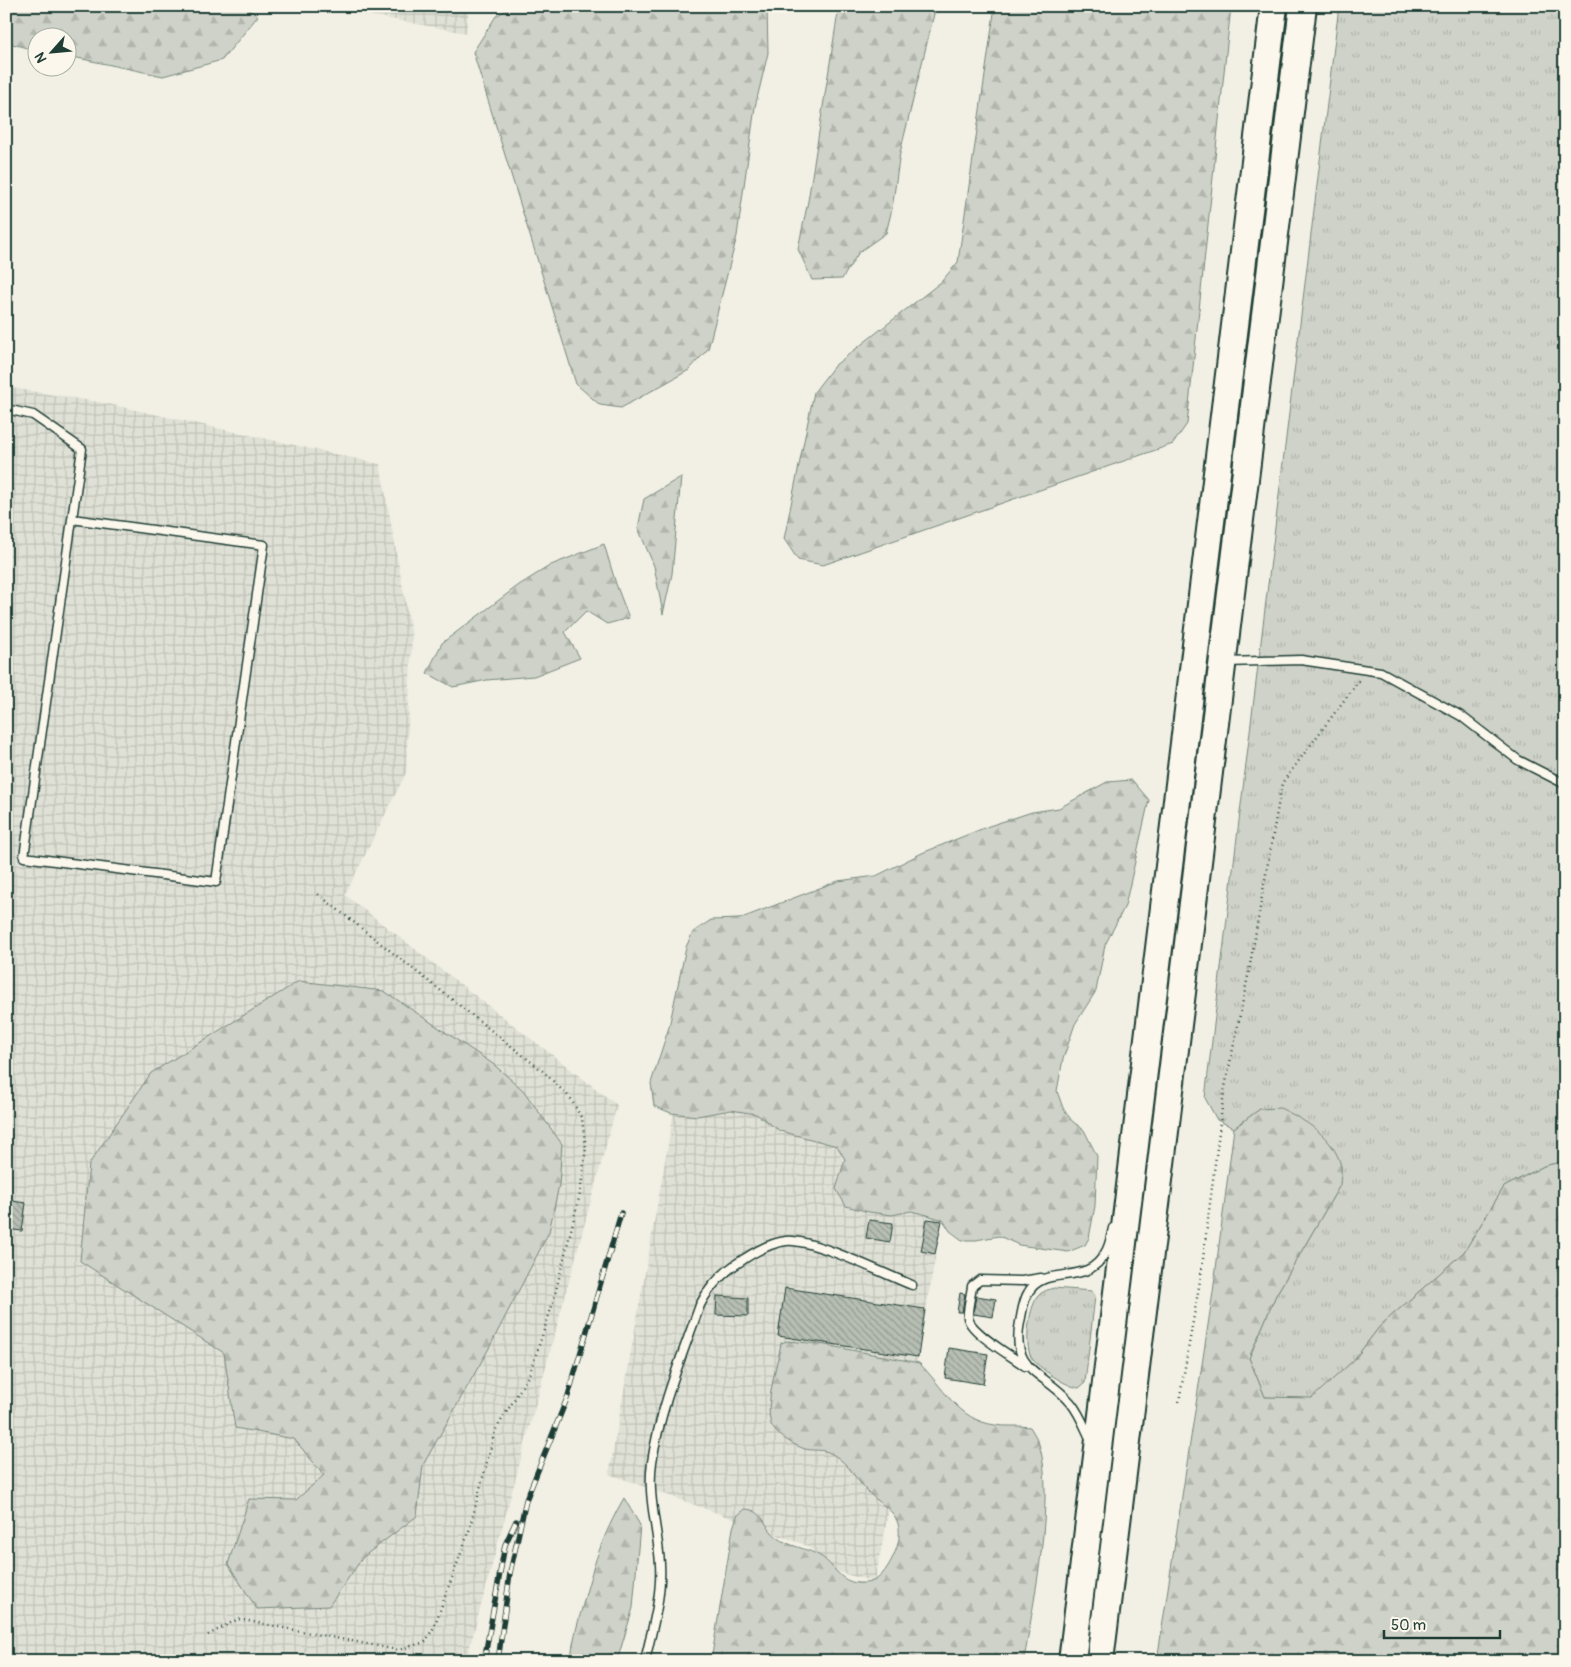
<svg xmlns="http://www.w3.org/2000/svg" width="1571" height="1667" viewBox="0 0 1571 1667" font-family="Pangolin,sans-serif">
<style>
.industrial{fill:url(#industrial-grid)}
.grass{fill:url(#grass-tufts);stroke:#77887e}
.forest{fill:url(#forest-firs);stroke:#77887e}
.building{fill:url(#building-back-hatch);stroke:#1f3d34}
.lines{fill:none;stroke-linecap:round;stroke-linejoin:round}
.service-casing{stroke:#1f3d34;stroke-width:11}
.trunk-casing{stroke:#1f3d34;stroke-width:30}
.path{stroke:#1f3d34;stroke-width:2.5;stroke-dasharray:1 4;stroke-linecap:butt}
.service{stroke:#fbf7ec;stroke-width:8}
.trunk{stroke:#fbf7ec;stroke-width:26}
.rail-casing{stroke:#1f3d34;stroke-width:5.5}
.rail{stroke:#fbf7ec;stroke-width:4;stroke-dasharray:11;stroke-linecap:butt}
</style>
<defs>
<pattern id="industrial-grid" width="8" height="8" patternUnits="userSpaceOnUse" patternTransform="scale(1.25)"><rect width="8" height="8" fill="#e0e1d6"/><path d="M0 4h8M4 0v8" fill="none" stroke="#c0c2b8"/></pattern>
<pattern id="grass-tufts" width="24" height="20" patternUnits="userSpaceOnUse" patternTransform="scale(1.25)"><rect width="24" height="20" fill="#cfd2c8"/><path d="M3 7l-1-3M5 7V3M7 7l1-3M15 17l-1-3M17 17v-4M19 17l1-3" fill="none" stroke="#b1b5ac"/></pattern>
<pattern id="forest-firs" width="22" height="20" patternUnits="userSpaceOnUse" patternTransform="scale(1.25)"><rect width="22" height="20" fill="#cfd2c8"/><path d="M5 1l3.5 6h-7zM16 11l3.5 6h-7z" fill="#b1b5ac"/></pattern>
<pattern id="building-back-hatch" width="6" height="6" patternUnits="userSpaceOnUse" patternTransform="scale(1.25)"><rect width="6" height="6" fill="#b7beb3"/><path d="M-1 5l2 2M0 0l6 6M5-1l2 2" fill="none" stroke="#949c92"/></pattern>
</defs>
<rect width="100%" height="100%" fill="#f2f0e5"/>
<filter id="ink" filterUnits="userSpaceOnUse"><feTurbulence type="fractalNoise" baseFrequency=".02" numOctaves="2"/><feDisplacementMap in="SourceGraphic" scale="10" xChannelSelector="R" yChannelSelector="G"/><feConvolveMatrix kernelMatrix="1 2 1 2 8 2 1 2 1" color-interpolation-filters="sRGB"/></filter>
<g filter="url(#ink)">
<path class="industrial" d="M320,6h149l-3,27z
M6,387l98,16 276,61 32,173 -6,136 -61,122 272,210 -151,556h-460z
M677,1094l275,67 -34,196 -43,225 -42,-11 -25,-25 -199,-72z"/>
<path class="grass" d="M1339,6h226v1155l-21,5 -40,21 -40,65 -84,74 -26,34 -42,39 -47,-2 -16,-39 27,-63 64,-110 -80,-76 -26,19 -17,-8 -12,-22z
M1054,1288l38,3 3,5 -10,87 -6,5c-12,-1 -41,-20 -48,-31 -7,-12 -2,-54 9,-63 4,-3 9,-5 14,-6z"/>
<path class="forest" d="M6,6h237l15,10 -36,44 -59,16 -95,-20v-18h-30l-1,13 -31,-9z
M513,6l254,1 1,46 -13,54 -18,129 -29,113 -19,21 -68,38 -21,-3 -24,-21 -103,-332 23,-36z
M839,6h97l-36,147 -8,56 -6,24 -27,19 -17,27 -30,1 -14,-31 10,-48z
M995,6h236l-44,418 -14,20 -350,121 -25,-5 -14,-21 30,-147 20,-26 107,-84 17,-20z
M681,477l-9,97 -9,40 -9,-48 -16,-38 6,-29z
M604,544l12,40 13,34 -22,6 -21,-13 -21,21 15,26 -46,18 -47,4 -34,7 -26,-14 15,-30 77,-58 32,-20z
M1132,780l17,20 -24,106 -20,39 -9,46 -21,33 -12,35 -6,32 6,17 9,13 12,9 13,26 -2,50 -6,32 -4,7 -17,7 -49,-7 -20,-9 -23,4h-14l-12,-9 -7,-11 -16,-5 -16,-4 -19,4 -23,-3 -23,-6 -10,-17 9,-30 -8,-13 -57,-15 -24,-17 -25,-4 -34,6 -26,-3 -17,-7 -3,-23 18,-56 17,-80 7,-15 18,-12 28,-1 99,-38 38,-5 46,-23 67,-27 43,-14 27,-4 48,-26z
M299,981l85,10 109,73 30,26 39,54 -3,41 -10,47 -61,118 -65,115 -6,51 -54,41 -34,49 -72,3 -29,-45 21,-65 47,1 28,-25 -30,-36 -59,-11 -11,-75 -144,-92 9,-97 62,-91z
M1280,1108c25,12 54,29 61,58 1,6 -1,13 -1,19l-64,110 -27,63 16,39 47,1 42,-38 26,-34 84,-74 40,-65 40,-21 21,-5v500h-408l56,-369 21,-164 26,-19z
M787,1341l33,3 99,19c24,23 38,57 76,62 11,2 23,0 35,2 3,5 7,11 9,17 17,54 -6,159 -15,217h-313l22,-133 4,-12 8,-7c20,1 18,18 32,28 12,10 31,11 45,20 12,9 18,25 36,26 15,1 22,-4 30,-17 11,-18 19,-42 -1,-58 -8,-7 -16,-12 -23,-20 -12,-15 -18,-28 -36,-36 -7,-3 -16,-1 -23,-3 -9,-3 -26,-12 -32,-21 -11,-17 5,-65 8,-85z
M624,1498l16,27 -7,83 -16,53h-46c1,-18 6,-35 11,-53 11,-42 20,-72 42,-110z"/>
<path class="building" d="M6,1200l20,3 -4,28 -16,-2z
M927,1219l15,2 -7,33 -14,-3z
M869,1220l24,3 -3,19 -24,-4z
M785,1288l140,21 -7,48 -140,-21z
M960,1293l5,1 -3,18h-5z
M717,1296l31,2v18l-32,-1z
M976,1296l20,3 -3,18 -20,-3z
M949,1348l39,6 -5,30 -38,-6z"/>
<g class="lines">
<defs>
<path id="service" d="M6,409l27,6 49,34 -58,408 192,25 48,-337 -192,-26
M1227,662l74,-2 80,12 80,44 57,44 47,24
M1025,1366c-13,-10 -54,-33 -57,-48 -1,-10 3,-22 4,-32l8,-6 42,1 19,-3
M1091,1440c-6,-12 -11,-26 -20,-37 -26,-31 -61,-31 -51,-81 2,-9 3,-21 8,-29 16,-30 59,-5 77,-40 5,-7 6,-17 8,-25
M645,1661c7,-32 17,-64 15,-97 -2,-35 -13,-67 -8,-102 8,-54 30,-106 48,-157 10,-20 24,-34 44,-46 12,-8 26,-16 42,-18 26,-3 98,33 126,44"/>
<path id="trunk" d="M1072,1661l202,-1655
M1100,1661l203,-1655"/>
</defs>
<use href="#service" class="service-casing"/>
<use href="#trunk" class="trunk-casing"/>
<path class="path" d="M1179,1402l22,-127 23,-183 24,-116 34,-193 78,-104
M208,1635l30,-16 160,31 27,-8 9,-15 35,-96 26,-100 34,-56 23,-69 28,-112 6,-46 -4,-29 -11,-20 -27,-27 -226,-178"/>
<use href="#service" class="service"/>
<use href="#trunk" class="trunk"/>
<defs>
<path id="rail" d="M484,1661l21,-116 11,-24
M498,1661l12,-88 16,-73 42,-104 53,-183"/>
</defs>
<use href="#rail" class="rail-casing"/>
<use href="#rail" class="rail"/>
</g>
</g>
<rect width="1571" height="1667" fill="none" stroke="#fbf7ec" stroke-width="25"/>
<rect x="12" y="12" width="1546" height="1642" fill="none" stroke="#1f3d34" stroke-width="2" filter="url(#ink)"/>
<g transform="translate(52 52) rotate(243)"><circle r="24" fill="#fbf7ec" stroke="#a3ada2"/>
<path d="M0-4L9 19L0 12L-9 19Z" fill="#1f3d34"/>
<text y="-8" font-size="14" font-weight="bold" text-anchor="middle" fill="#1f3d34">N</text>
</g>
<path d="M1384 1630v8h116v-8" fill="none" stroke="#1f3d34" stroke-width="2.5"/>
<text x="1391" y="1630" font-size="15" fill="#1f3d34" stroke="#fbf7ec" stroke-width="4" paint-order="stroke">50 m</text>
</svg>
